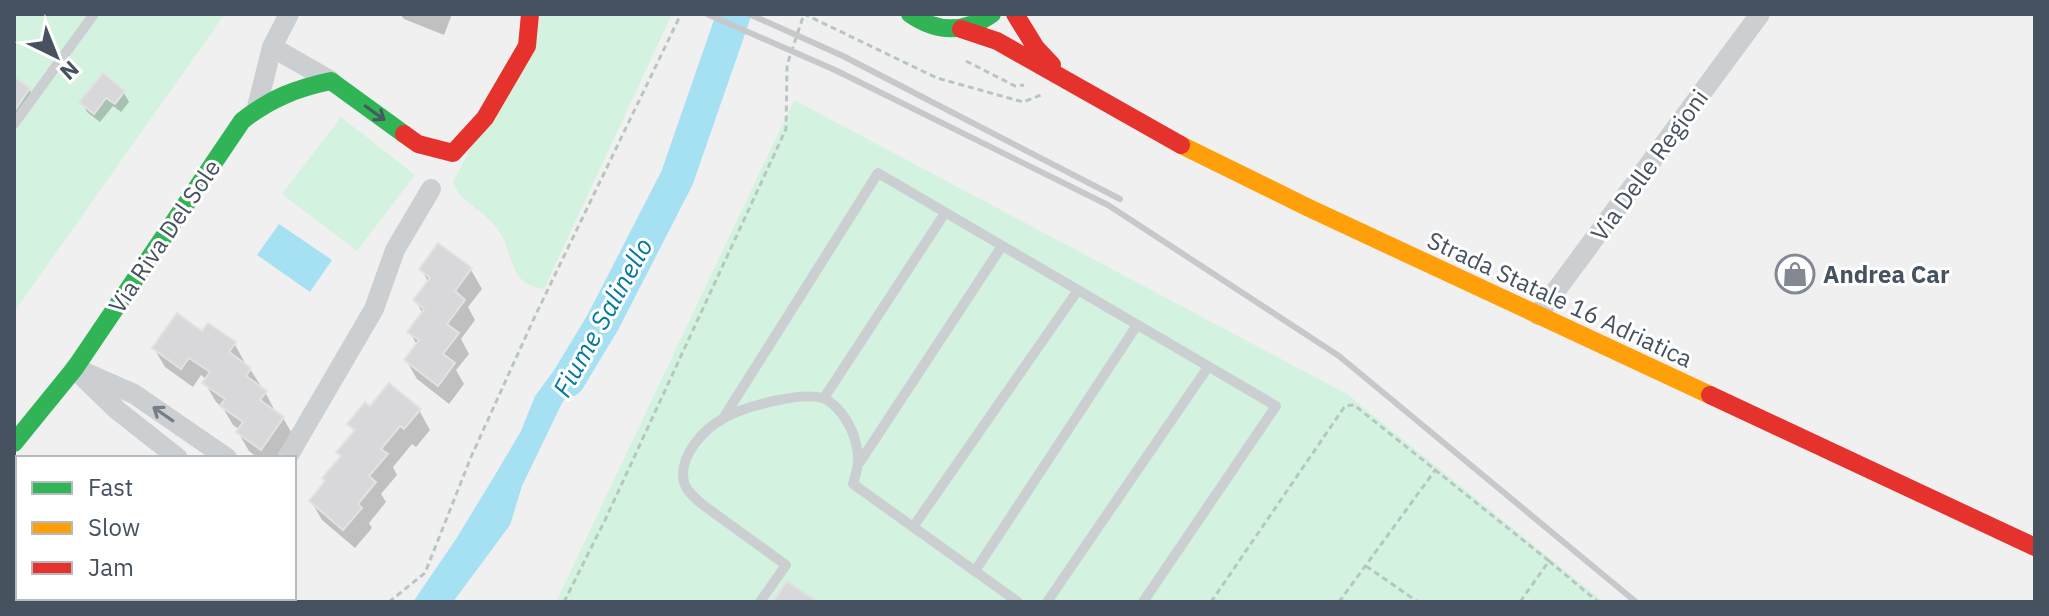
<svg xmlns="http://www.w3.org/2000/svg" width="2049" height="616" viewBox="0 0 2049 616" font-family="'IBM Plex Sans',sans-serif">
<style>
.green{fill:#d3f2e0}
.water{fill:#a5e1f3}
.shadow{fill:#0003}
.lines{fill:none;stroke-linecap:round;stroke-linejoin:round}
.river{stroke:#a5e1f3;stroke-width:34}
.building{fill:#d8d8db;stroke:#e2e2e3;stroke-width:2}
.path{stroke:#b8c6c2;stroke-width:3;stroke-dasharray:6 4;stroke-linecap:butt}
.lane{stroke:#cccfd1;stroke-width:10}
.street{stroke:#cccfd1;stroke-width:20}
.fast{stroke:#30b455;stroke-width:18}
.slow{stroke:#ff9f0a;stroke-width:18}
.jam{stroke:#e5322d;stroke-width:18}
.rail{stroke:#c6c8cb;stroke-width:6}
.oneway{stroke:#445c5e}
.oneway2{stroke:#757e87}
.labels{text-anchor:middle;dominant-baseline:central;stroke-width:6;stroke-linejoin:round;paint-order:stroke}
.street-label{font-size:24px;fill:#46525f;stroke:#fff}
.poi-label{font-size:24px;font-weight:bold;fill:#46525f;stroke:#fff;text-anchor:start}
.water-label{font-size:26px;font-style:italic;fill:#037a9f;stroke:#fff}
</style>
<rect width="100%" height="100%" fill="#f1f0f0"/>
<path class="green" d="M14,14h211l-211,298z
M540,14h132l-128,275c-9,-1 -17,-4 -23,-10 -12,-14 -11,-31 -21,-46 -12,-22 -38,-27 -47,-51z
M794,100l553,294 257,208h-1048z
M341,117l74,58 -58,76 -75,-57z"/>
<path class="water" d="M279,224l53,36 -22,32 -53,-37z
M583,340l16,4 -37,59 -40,83 -12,39 -57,77h-40l43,-63 39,-64 26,-44 14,-35 20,-27z"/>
<path class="shadow" d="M400,14h52l-8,21 -40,-16z
M14,79l15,10 5,10 -20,28z
M124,93l5,9 -8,10 -8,-6 -13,16 -13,-10 -5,-10z
M421,269l50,1 11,19 -14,18 7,13 -14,19 8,15 -13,16 8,14 -15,20 -32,-25 -11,-19 11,-15 -7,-13 13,-18 -8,-14 14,-17z
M203,334l31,9 11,20 -1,2 6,4 15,23 11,21 7,5 11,19 -15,21h-21l-9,-7 -11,-19 2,-2 -7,-5 -10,-17 -7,-6 -11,-19 2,-3 -6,-5 -8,12 -28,-20 -11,-19z
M370,408l49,2 11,20 -14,17 -4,-3 -19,23 4,8 -16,19 5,8 -17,21 3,5 -17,20 -33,-28 -11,-19 31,-43 -3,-6 16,-19 -5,-9z
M54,598h27l-3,4h-19z
M181,598h57l1,2 -2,2h-59z"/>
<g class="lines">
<path class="river" d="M568,380l35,-58 74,-144 57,-164"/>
</g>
<path class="building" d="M103,73l22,18 -10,13 -9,-6 -12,16 -15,-12z
M14,77l16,11 -16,24z
M438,243l34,25 -17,23 10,9 -18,24 12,9 -16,21 12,9 -17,23 -34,-26 15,-20 -12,-8 17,-23 -11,-9 17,-22 -11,-9z
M177,313l25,18 6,-8 28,19 -7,10 22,16 -5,8 21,15 -7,9 24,17 -23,33 -25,-18 7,-10 -23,-16 5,-7 -23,-16 8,-11 -21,-14 -8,11 -29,-21z
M389,383l32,26 -17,20 -4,-3 -19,23 7,5 -19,22 7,6 -18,22 4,4 -19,22 -34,-29 16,-20 -3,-3 19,-22 -5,-4 19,-22 -8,-6 18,-22 5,4z
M787,581l31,21h-45z"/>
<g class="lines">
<path class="path" d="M966,61l49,25 9,-1
M1549,561l49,41
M1366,566l52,36
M389,602l36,-29 46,-116 65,-143 145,-300
M564,602l42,-84 180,-389 1,-64 17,-51 133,64 86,24 18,-7
M1211,602l134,-196 9,-1 195,156 -29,41
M1339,602l97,-133"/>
<path class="lane" d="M14,124l80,-110
M824,398l121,-185
M724,417l154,-244 398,233 -133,196
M860,462l142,-216
M913,527l165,-237
M975,571l162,-246
M760,602l26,-37 -83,-60c-7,-6 -17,-14 -19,-23 -6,-26 20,-53 40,-64 19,-11 80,-28 101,-19 12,6 22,20 27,32 8,22 8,31 1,53l165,118
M1047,602l161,-235"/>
<path class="street" d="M272,47l59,34
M257,107l15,-60 17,-33
M1538,315l222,-301
M75,368l59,26 93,64
M83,377l34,33 61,48
M287,458l87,-149 21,-59 36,-61
M84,602l3,-4
M135,602l3,-4"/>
<path class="fast" d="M910,14c27,19 55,19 82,0
M14,443l61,-75 167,-247c27,-22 55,-33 89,-40l73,53"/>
<path class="slow" d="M1181,145l128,63 401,187"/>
<path class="jam" d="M1015,14l21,34 16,17
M961,29l36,12 184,104
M404,134l14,10 35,9 32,-35 42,-72 3,-32
M1710,395l325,152"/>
<path class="rail" d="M707,14l128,56 273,135 231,151 297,246
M749,14l94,42 277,143"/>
</g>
<defs><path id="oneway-shaft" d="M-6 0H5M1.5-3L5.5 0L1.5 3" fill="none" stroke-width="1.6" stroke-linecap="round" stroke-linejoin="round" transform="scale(2)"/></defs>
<use class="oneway" href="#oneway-shaft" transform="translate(375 113) rotate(36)"/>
<use class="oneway2" href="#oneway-shaft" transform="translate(163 414) rotate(-145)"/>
<defs>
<symbol id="shop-ring" viewBox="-11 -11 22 22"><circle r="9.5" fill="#fff" stroke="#828992" stroke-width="1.5"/><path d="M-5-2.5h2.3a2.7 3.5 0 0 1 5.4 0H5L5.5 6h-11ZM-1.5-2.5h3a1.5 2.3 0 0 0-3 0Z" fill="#828992"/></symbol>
</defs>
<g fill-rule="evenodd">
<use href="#shop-ring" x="1773" y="252" width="44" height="44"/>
</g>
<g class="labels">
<g class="street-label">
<text transform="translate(1649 165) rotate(-54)">Via Delle Regioni</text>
<text transform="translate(164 236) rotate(-56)">Via Riva Del Sole</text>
<text transform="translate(1560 299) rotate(25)">Strada Statale 16 Adriatica</text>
</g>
<g class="poi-label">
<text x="1823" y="274">Andrea Car</text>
</g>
<g class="water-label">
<text transform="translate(602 317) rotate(-61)">Fiume Salinello</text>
</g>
</g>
<rect width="2049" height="616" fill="none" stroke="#46525f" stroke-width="32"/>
<rect x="16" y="456" width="280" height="144" fill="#ffffff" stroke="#b5babf" stroke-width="2"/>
<rect x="32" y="482" width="40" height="12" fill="#30b455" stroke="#b5babf" stroke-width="2"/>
<text x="88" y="496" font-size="24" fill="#46525f">Fast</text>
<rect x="32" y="522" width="40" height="12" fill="#ff9f0a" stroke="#b5babf" stroke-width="2"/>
<text x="88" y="536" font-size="24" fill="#46525f">Slow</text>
<rect x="32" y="562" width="40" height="12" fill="#e5322d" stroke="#b5babf" stroke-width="2"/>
<text x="88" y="576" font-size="24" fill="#46525f">Jam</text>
<g transform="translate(56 56) rotate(137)" stroke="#ffffff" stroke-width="6" paint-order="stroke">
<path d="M0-6L14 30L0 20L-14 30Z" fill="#46525f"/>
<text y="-12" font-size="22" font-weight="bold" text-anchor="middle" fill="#46525f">N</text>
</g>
</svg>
